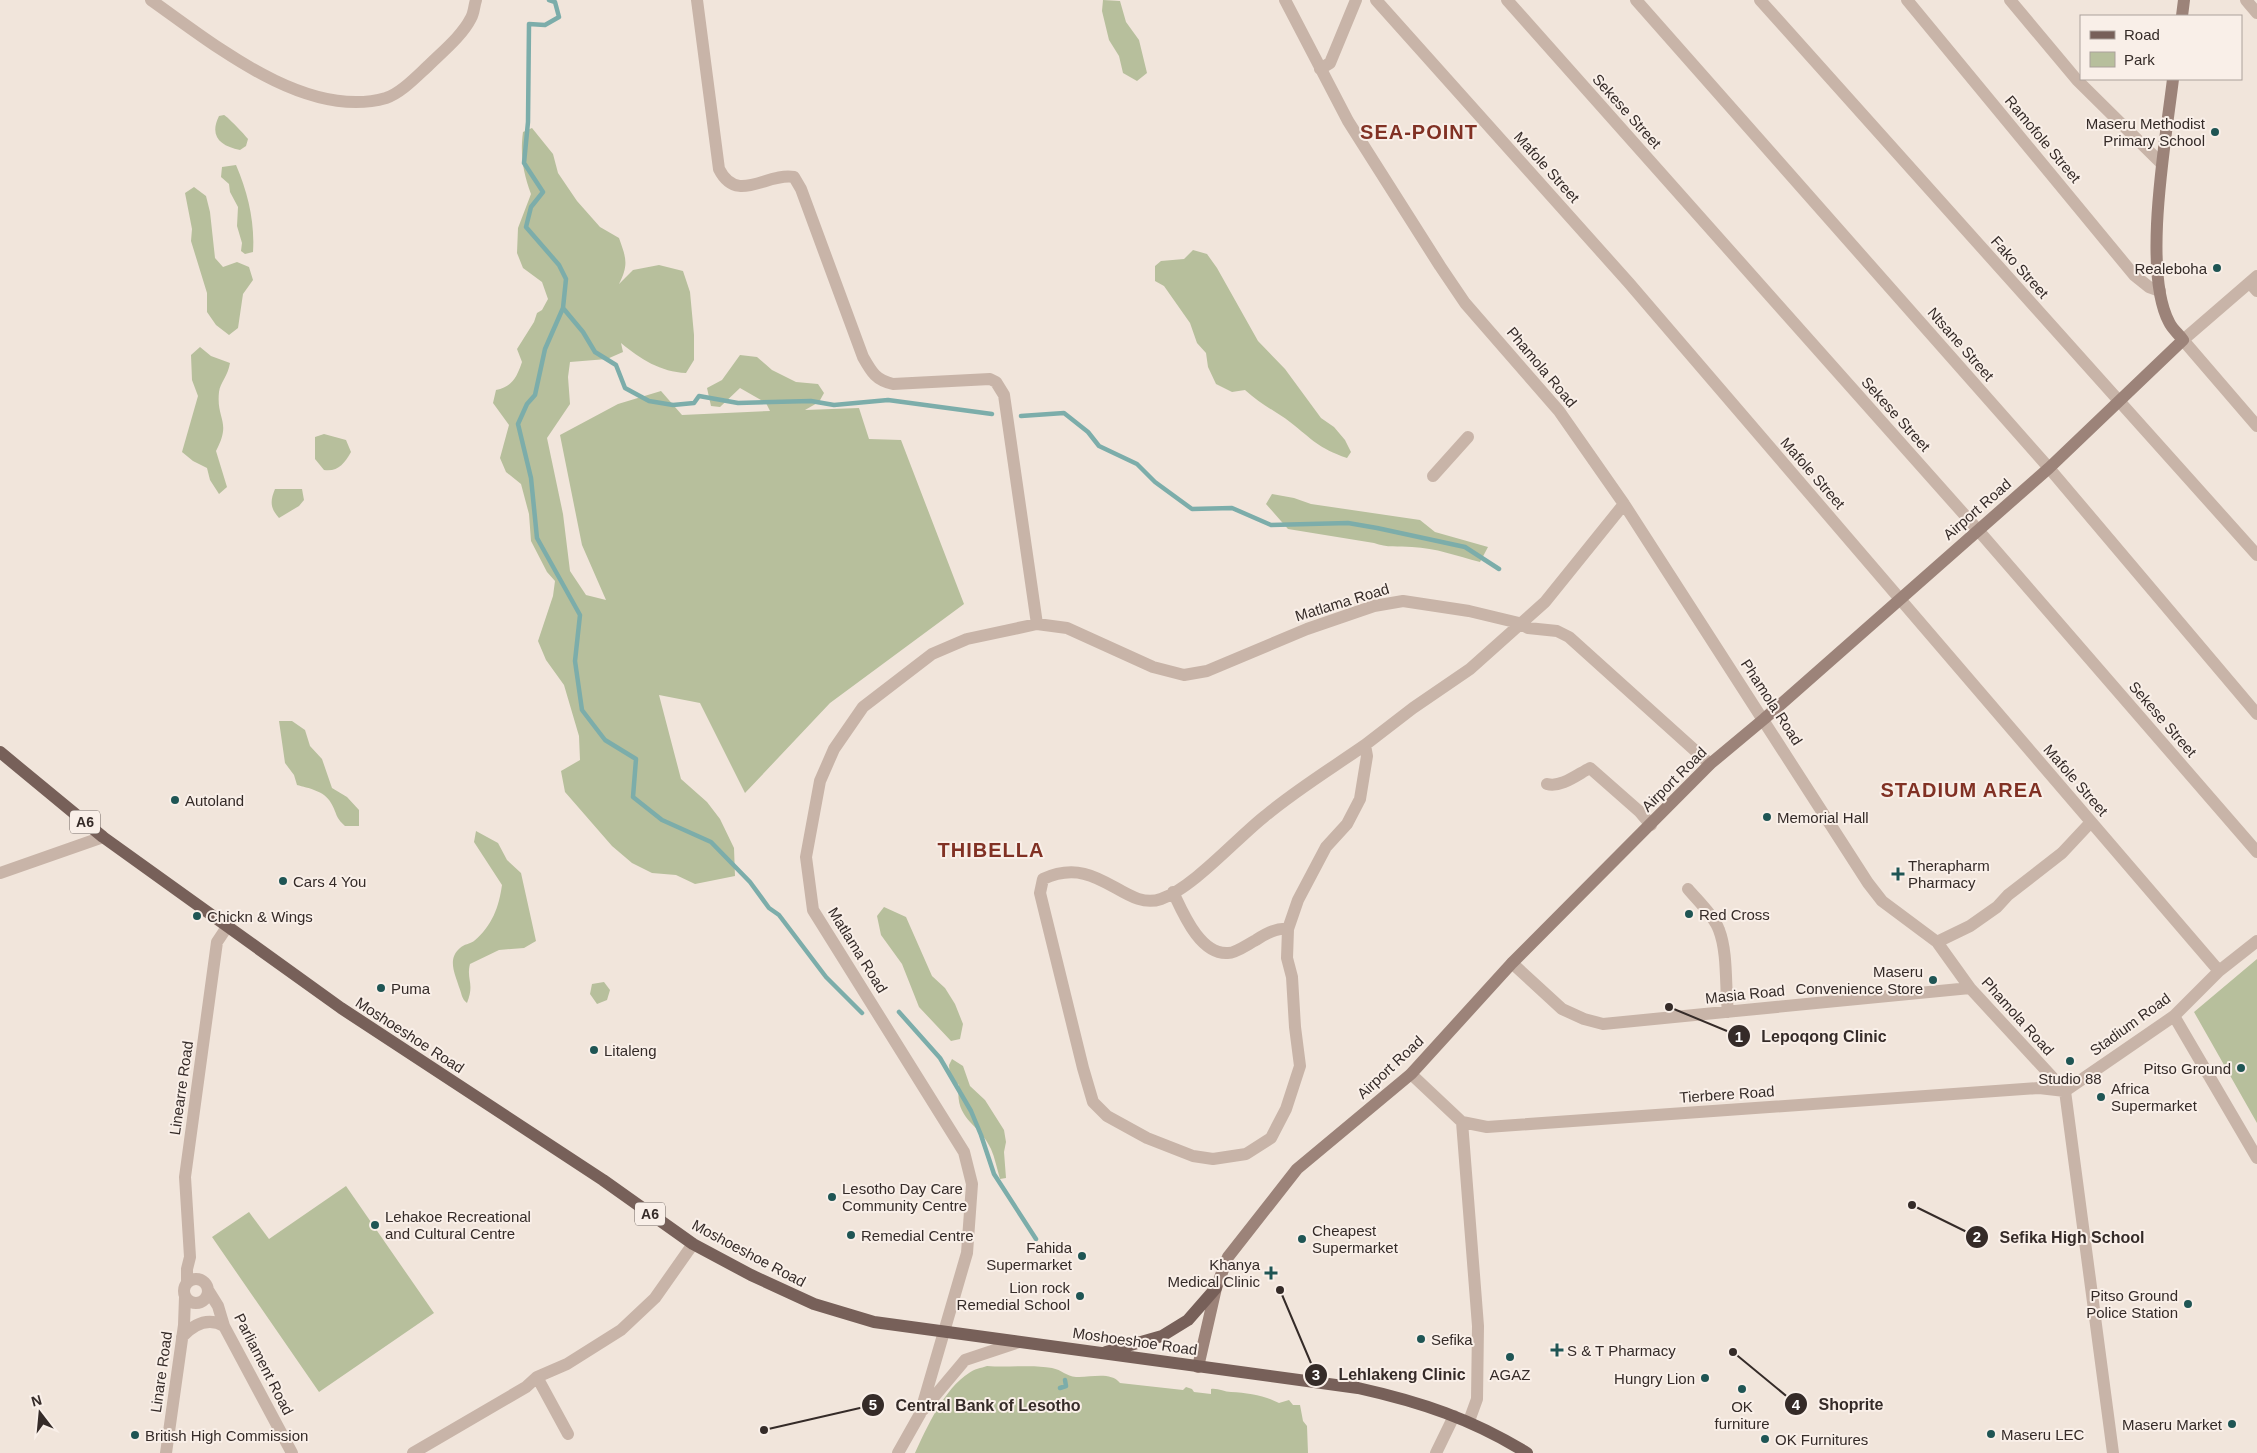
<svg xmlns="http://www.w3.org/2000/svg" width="2257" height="1453" viewBox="0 0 2257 1453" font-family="Helvetica,sans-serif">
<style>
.green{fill:#b7bf9c}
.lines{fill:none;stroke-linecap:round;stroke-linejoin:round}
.stream{stroke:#7cadaa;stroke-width:4.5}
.minor{stroke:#c8b4a8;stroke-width:12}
.tertiary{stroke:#c8b4a8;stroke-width:12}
.secondary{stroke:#9c8379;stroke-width:12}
.primary{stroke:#776059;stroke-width:12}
.poi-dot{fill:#1f5554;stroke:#f9efe8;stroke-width:2}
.labels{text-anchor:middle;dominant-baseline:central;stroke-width:4;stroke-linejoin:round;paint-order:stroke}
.shield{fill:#f9efe8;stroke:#706662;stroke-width:1}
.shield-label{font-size:14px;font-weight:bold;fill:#352b28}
.street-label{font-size:15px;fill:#352b28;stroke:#f9efe8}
.poi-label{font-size:15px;fill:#352b28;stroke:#f9efe8;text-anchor:start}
.district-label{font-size:20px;font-weight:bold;letter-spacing:1px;fill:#813124;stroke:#f9efe8}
.leader{fill:none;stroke:#352b28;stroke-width:2}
.callout-dot{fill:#352b28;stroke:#f9efe8;stroke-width:2}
.mark-label{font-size:15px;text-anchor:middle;font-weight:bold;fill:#fff}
.callout-label{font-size:16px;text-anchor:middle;font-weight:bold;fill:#352b28;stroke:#f9efe8;stroke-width:4;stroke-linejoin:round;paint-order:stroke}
</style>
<rect width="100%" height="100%" fill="#f1e5db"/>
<path class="green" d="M1103,0l17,1 6,21 13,18 8,33 -10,8 -14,-8 -4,-17 -10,-16 -7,-29z
M224,115c4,2 21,20 24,24l-2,7 -6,4c-20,-4 -31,-14 -21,-34z
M532,128l21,26 5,19 19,28 23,26 19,11c7,20 10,26 0,46l14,-14 26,-5 24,6 7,21 4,43v25l-8,13c-25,-1 -46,-14 -65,-30l2,9 -16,7 -37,3 -2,15 2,27 -23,34 16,76 7,57 16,24 20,5 -24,-55 -22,-110 58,-31 43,-13 21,24 88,-4 -4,-8 -26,-15 -20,19 -9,-1 -4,-18 15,-8 18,-25 17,2 15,13 24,12 22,2 6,9 -5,9 -14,8 54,-2 10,31 32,1 63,164 -134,99 -85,90 -45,-90 -41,-8 22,84 26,23 13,17 14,29 1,28 -40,8 -19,-9 -24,-2 -20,-10 -20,-17 -47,-54 -4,-21 19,-11 -1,-24 -15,-51 -18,-25 -8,-19 15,-45 2,-15 -8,-9 -16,-31 -2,-27 -8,-30 -15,-12 -6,-14 9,-33 -16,-22 3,-13c16,-3 21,-13 26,-28l-5,-13 17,-27 3,-9 5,-3 6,-11 -6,-17 -19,-14 -6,-15 1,-25 13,-34c-8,-22 -11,-39 -8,-62z
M236,165c12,28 19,57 17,87l-8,2 -4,-3 1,-8 -5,-17 1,-19 -8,-15 -1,-8 -8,-7 1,-10z
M194,187l12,9 4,16 5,46 8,9 14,-5 12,5 4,13 -10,14 -5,34 -9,7 -13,-10 -9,-13v-19l-16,-52 1,-12 -7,-36z
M1193,250l14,4 10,14 41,73 27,28 36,49 13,9 11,13 6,12 -4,6c-29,-10 -34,-18 -57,-36 -15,-11 -31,-19 -45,-32l-13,2 -16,-8 -8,-17 -2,-14 -9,-10 -7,-20 -26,-37 -9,-5v-15l6,-5 23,-2z
M200,347l11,9 19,7c-2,13 -10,20 -11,29 -3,28 13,29 -3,59l11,36 -8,7 -9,-14 -3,-12 -14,-7 -11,-9 16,-56 -6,-16 -1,-25z
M324,434l22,6 5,12c-7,12 -13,20 -27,18l-9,-11v-22z
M275,489h27l2,11 -5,6 -20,12c-9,-10 -9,-17 -4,-29z
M1272,494l22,4 17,6 109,16 15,12 53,15 -8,15c-23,-6 -44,-14 -68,-15 -14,-1 -25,1 -38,-4l-86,-14 -22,-25z
M279,721h13l13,9 5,16 12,13 10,29 15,9 12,13v16h-14c-10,-9 -8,-13 -14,-23 -6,-12 -23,-15 -34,-18l-3,-10 -9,-12z
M476,831l22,12 9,17 14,13 15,68 -12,7 -25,2 -29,14c-4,16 5,19 -3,39 -6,-5 -5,-9 -8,-16 -4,-13 -12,-28 1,-39 4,-4 10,-4 14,-7 18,-15 25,-34 28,-56l-28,-43z
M884,907l22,10 26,59 13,12 10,16 8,20 -3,15 -9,2 -32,-34 -17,-43 -21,-29 -4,-19z
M2257,959v164l-63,-111z
M604,982l6,8 -3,10 -10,4 -7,-10 2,-10z
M952,1059l11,7 7,20 15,14 19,30 2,12 -2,10 2,26 -6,1c-3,-10 -5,-21 -9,-30 -12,-26 -37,-29 -32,-64l-9,-7 -1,-13z
M346,1186l88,127 -115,79 -107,-155 37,-25 20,27z
M987,1366c22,2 44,-2 65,2 10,2 14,8 24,9 14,1 34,-6 44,6l63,7 3,-3 6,2 2,3 17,2v-5c7,-1 13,3 20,3 17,1 33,3 48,11l10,-3 4,5h7l3,16 4,5 1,27h-393c12,-26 29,-64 54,-80 5,-4 12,-5 18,-7z"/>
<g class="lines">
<path class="stream" d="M549,0l6,2 4,15 -14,8 -16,-1 -1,98 -4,41 19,29 -12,15 -5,20 33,38 7,14 -3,29 -18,41 -10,46 -8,9 -9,20 13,54 6,60 43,77 -5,46 7,49 23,30 31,19 -3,38 29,23 49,22 39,40 19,26 10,7 47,62 36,36
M563,308l20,24 12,20 21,13 9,23 24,13 24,4 21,-2 5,-7 39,7 73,-2 23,4 54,-5 104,14
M1021,416l43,-3 24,19 11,14 38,18 18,18 37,27 40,-1 39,17 77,-2 29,5 88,19 34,22
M899,1012l41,46 31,53 10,24 13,39 42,65
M1060,1388l6,-2 -1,-6"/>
<path class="minor" d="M151,0c61,43 155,121 235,98 15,-5 30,-21 42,-32 14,-14 34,-30 43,-48 3,-5 3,-12 5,-18
M697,0l22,169c18,36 48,3 75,8l7,12 62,168c9,16 13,23 30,27l97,-5 6,3 8,13 33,229
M1285,0l63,121 92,145 25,37 94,108 65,93 244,379 14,18 55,41 33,46 95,103 48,362
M1376,0l253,283 590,688
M1507,0l471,530 279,322
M1760,0l497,555
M1907,0l227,275 15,12 11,4
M2010,0l67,80 85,84
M2246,0l11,13
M1320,69l10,-6 26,-63
M2250,283l7,8
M2183,340l74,86
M2049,468l208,246
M1433,476l35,-39
M1365,745c-33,23 -69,45 -100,71 -28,22 -72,72 -104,83 -37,13 -62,-46 -118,-20l-3,14 43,175 10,34 14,14 40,22 46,18 20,3 33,-5 25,-16 15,-29 14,-43 -5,-39 -3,-50 -5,-19 1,-29 10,-29 28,-53 21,-23 13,-25 7,-43 -2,-11 48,-37 57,-39 75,-67 79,-98
M1547,784c14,4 31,-10 43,-16l50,44 11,13
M0,873l103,-36
M1688,889c10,12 26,27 31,41 9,23 6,57 9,82
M1173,892c10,21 27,63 55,61 8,0 20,-9 28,-13 9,-6 21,-13 32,-11
M1937,942l33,-16 27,-19 11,-12 54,-42 29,-31
M1512,963l50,46 22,10 19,5 367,-36
M2174,1016l83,142
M1411,1074l51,48 25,5 552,-39 26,3 109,-75 45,-45 38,-30
M1462,1122l16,204 -1,73 -8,22
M184 1291a12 12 0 1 1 24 0a12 12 0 1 1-24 0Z
M187,1282v-13l3,-12 -5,-80 32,-235 10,-15
M208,1290l10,16 6,20 68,127
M182,1337c12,-13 26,-20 42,-11
M537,1377l31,57
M923,1410l42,-50 54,-18
M166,1453l18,-128 1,-28
M413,1453l113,-66 11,-10 30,-13 54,-34 34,-32 38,-54
M898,1453l22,-39 47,-161 5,-69 -8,-32 -151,-242 -7,-53 14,-76 14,-32 29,-42 69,-53 35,-15 70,-15 30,4 86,39 31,8 23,-4 100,-42 67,-23 29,-5 66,10 50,12 9,5 29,3 12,6 141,127
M1436,1453l18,-37"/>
<path class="tertiary" d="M1636,0l413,468
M2183,340l74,-64"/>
<path class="secondary" d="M2182,16l2,-16
M1198,1367l18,-79 12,-31 69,-88 114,-95 101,-111 198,-199 54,-45 285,-251 134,-128c-4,-6 -11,-11 -14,-18 -27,-51 -3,-184 4,-243"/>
<path class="primary" d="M0,752l103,85 238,171 262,172 90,64 58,31 63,29 60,18 484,66c63,14 114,31 169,65
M1106,1352l56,-16 26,-16 28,-32"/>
</g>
<g class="poi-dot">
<circle cx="2215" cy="132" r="5"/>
<circle cx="2217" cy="268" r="5"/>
<circle cx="175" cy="800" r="5"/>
<circle cx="1767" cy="817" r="5"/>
<path d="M1895.5 866.5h5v5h5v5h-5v5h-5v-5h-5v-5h5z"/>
<circle cx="283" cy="881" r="5"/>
<circle cx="1689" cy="914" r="5"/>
<circle cx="197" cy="916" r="5"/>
<circle cx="1933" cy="980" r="5"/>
<circle cx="381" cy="988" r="5"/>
<circle cx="594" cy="1050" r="5"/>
<circle cx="2070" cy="1061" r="5"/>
<circle cx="2241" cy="1068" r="5"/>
<circle cx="2101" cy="1097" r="5"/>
<circle cx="832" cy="1197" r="5"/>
<circle cx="375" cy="1225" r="5"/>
<circle cx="851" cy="1235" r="5"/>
<circle cx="1302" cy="1239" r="5"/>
<circle cx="1082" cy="1256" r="5"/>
<path d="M1268.5 1265.5h5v5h5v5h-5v5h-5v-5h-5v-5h5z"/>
<circle cx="1080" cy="1296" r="5"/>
<circle cx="2188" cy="1304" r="5"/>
<circle cx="1421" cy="1339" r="5"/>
<path d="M1554.5 1342.5h5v5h5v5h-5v5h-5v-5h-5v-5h5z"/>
<circle cx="1510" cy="1357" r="5"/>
<circle cx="1705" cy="1378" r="5"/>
<circle cx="1742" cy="1389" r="5"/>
<circle cx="2232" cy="1424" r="5"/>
<circle cx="1991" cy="1434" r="5"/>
<circle cx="135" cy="1435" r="5"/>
<circle cx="1765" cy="1439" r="5"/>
</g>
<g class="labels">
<g class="shield">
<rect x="70" y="810.5" width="30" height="23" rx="4"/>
<rect x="635" y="1202.5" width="30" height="23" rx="4"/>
</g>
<g class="shield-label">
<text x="85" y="822">A6</text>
<text x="650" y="1214">A6</text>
</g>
<g class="street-label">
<text transform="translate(1627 111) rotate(48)">Sekese Street</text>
<text transform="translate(2043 139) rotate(50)">Ramofole Street</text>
<text transform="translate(1547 167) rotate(48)">Mafole Street</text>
<text transform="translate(2020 267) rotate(48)">Fako Street</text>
<text transform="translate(1961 344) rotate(49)">Ntsane Street</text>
<text transform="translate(1542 367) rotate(50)">Phamola Road</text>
<text transform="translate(1896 414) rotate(48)">Sekese Street</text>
<text transform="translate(1813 473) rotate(49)">Mafole Street</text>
<text transform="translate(1977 509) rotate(-41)">Airport Road</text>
<text transform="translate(1342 602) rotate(-17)">Matlama Road</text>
<text transform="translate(1772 702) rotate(57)">Phamola Road</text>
<text transform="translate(2163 719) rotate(49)">Sekese Street</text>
<text transform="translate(1674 779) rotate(-45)">Airport Road</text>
<text transform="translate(2076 780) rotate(49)">Mafole Street</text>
<text transform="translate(858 950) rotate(58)">Matlama Road</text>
<text transform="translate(1745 994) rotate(-6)">Masia Road</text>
<text transform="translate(2018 1016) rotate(48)">Phamola Road</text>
<text transform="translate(2130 1024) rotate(-36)">Stadium Road</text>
<text transform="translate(410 1035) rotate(33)">Moshoeshoe Road</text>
<text transform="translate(1390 1067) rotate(-43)">Airport Road</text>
<text transform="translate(181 1088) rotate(-82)">Linearre Road</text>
<text transform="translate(1727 1094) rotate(-4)">Tierbere Road</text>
<text transform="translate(749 1253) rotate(28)">Moshoeshoe Road</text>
<text transform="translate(1135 1341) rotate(8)">Moshoeshoe Road</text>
<text transform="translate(264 1364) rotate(63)">Parliament Road</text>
<text transform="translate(161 1372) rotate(-82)">Linare Road</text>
</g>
<g class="poi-label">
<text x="2205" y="123" text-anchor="end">Maseru Methodist<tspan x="2205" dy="17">Primary School</tspan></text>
<text x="2207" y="268" text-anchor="end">Realeboha</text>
<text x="185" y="800">Autoland</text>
<text x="1777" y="817">Memorial Hall</text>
<text x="1908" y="865">Therapharm<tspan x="1908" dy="17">Pharmacy</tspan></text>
<text x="293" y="881">Cars 4 You</text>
<text x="1699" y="914">Red Cross</text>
<text x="207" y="916">Chickn &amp; Wings</text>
<text x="1923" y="971" text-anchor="end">Maseru<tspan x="1923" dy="17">Convenience Store</tspan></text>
<text x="391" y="988">Puma</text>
<text x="604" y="1050">Litaleng</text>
<text x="2231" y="1068" text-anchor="end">Pitso Ground</text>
<text x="2070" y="1078" text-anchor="middle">Studio 88</text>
<text x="2111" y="1088">Africa<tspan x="2111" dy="17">Supermarket</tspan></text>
<text x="842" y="1188">Lesotho Day Care<tspan x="842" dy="17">Community Centre</tspan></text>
<text x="385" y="1216">Lehakoe Recreational<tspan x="385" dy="17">and Cultural Centre</tspan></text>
<text x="1312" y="1230">Cheapest<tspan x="1312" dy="17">Supermarket</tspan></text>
<text x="861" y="1235">Remedial Centre</text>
<text x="1072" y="1247" text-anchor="end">Fahida<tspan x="1072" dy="17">Supermarket</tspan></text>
<text x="1260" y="1264" text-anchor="end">Khanya<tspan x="1260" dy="17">Medical Clinic</tspan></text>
<text x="1070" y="1287" text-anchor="end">Lion rock<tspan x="1070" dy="17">Remedial School</tspan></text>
<text x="2178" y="1295" text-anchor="end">Pitso Ground<tspan x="2178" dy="17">Police Station</tspan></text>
<text x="1431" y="1339">Sefika</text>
<text x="1567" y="1350">S &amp; T Pharmacy</text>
<text x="1510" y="1374" text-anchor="middle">AGAZ</text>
<text x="1695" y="1378" text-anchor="end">Hungry Lion</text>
<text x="1742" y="1406" text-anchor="middle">OK<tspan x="1742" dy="17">furniture</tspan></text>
<text x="2222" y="1424" text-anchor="end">Maseru Market</text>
<text x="2001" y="1434">Maseru LEC</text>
<text x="145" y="1435">British High Commission</text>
<text x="1775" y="1439">OK Furnitures</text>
</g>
<g class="district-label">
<text x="1419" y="132">SEA-POINT</text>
<text x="1962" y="790">STADIUM AREA</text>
<text x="991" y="850">THIBELLA</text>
</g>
</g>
<path class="leader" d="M1669 1007L1739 1036M1912 1205L1977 1237M1280 1290L1316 1375M1733 1352L1796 1404M764 1430L873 1405"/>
<g class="callout-dot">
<circle cx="1669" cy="1007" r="5"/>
<circle cx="1912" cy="1205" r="5"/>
<circle cx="1280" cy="1290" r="5"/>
<circle cx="1733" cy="1352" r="5"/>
<circle cx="764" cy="1430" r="5"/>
<circle cx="1739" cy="1036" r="12"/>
<circle cx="1977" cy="1237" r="12"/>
<circle cx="1316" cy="1375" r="12"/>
<circle cx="1796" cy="1404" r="12"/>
<circle cx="873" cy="1405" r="12"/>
</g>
<g class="mark-label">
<text x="1739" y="1042">1</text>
<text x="1977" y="1242">2</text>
<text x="1316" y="1380">3</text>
<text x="1796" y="1410">4</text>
<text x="873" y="1410">5</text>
</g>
<g class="callout-label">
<text x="1824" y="1042">Lepoqong Clinic</text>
<text x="2072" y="1243">Sefika High School</text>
<text x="1402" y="1380">Lehlakeng Clinic</text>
<text x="1851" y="1410">Shoprite</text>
<text x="988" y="1411">Central Bank of Lesotho</text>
</g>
<rect x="2080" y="15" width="162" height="65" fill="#f9efe8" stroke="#aba19b"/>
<rect x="2090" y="31" width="25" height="8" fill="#776059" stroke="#aba19b"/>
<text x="2124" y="40" font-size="15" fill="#352b28">Road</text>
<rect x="2090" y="52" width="25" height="15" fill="#b7bf9c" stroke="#aba19b"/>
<text x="2124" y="65" font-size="15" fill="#352b28">Park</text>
<g transform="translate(40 1413) rotate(344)" stroke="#f9efe8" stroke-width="4" paint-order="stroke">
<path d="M0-4L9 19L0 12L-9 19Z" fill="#352b28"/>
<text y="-8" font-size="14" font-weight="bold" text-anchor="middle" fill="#352b28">N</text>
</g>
</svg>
